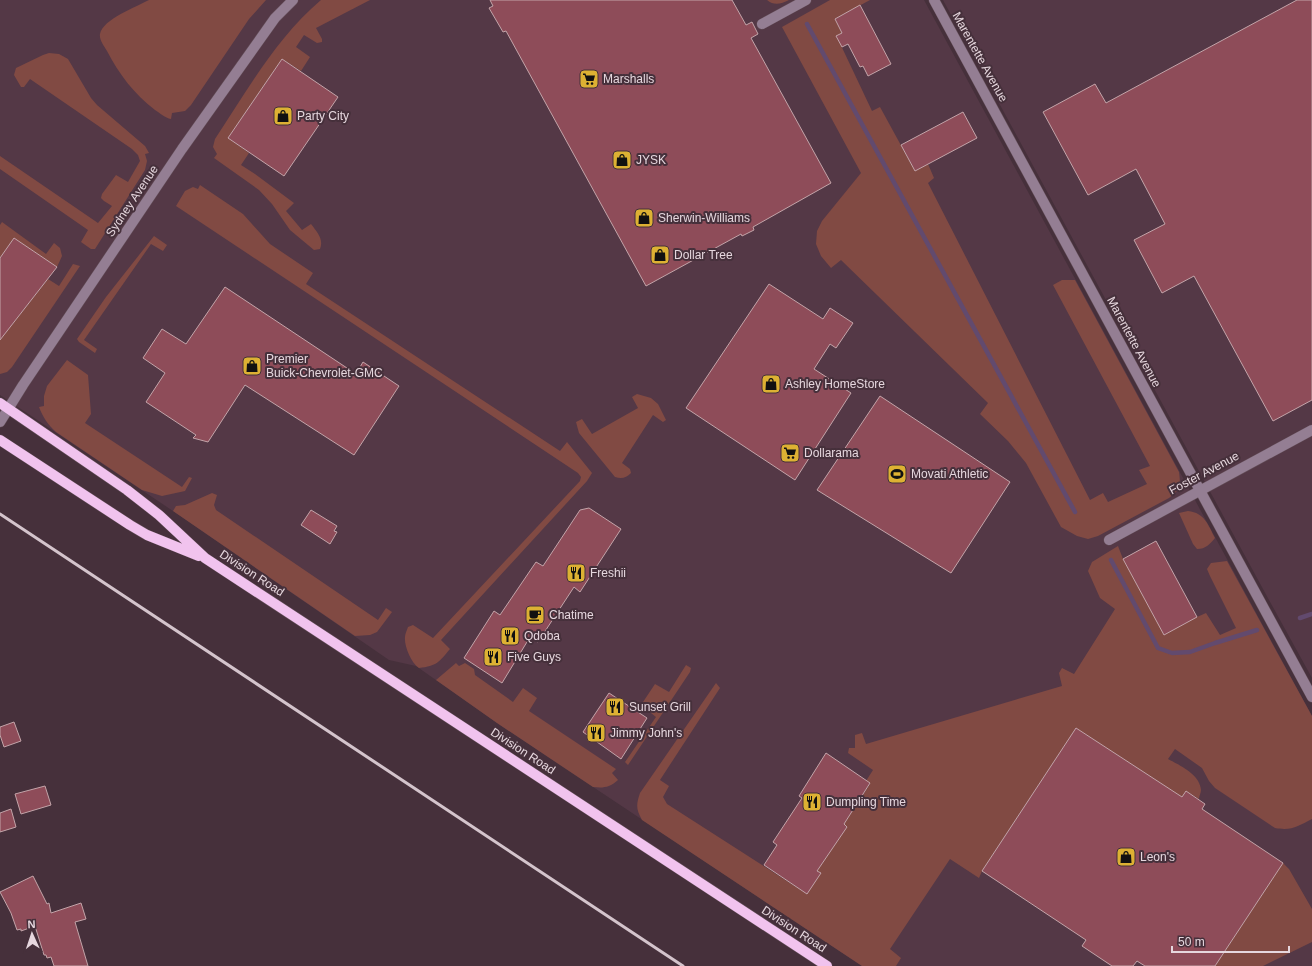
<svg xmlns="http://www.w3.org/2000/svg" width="1312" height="966" viewBox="0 0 1312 966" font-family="Helvetica,sans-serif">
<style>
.built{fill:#543846}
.green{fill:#814a43}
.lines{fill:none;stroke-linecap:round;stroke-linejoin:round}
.stream{stroke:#624a6e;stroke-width:4.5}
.building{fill:#8e4c59;stroke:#c3a4a9}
.minor-casing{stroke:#634e58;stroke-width:11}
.major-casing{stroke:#634e58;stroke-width:11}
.minor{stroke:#947e93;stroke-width:10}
.major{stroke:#f1c3ee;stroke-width:10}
.rail{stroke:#d4c4cc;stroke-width:3}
.labels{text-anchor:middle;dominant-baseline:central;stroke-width:4;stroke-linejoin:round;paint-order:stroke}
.street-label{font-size:12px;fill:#e6d7de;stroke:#46303b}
.poi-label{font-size:12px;fill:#e6d7de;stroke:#46303b;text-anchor:start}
</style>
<rect width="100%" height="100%" fill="#46303b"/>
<path class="built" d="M0,0h924l388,716v250h-450l-365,-243 -81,-57 -27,-6 -216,-149 -173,-116z
M943,0h369v678l-43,-78z"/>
<path class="green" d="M149,0h117l-17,19 -58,86 -6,6 -13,2 -1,6c-6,-1 -11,-6 -16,-9 -21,-16 -36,-36 -48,-59 -3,-5 -8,-11 -7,-17 3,-15 36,-27 49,-34z
M321,0h49l-54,28 6,11v3l-5,1 -13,-8 -8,12 14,10 -9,14 -19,-12 -54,79 21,15 -8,12 14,9 39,29 -8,8 16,19 9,-6c6,8 13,15 9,25l-6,1 -24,-20 -18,-26 -13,-14 -45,-32 3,-4 -4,-7 2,-8c32,-48 61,-101 106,-139z
M767,0h22c-8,4 -15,6 -22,0z
M830,0h40l-35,19 7,14 -5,4 35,74 8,-4 35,64 13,-7 6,14 -6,5 162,317 13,-7 5,9 39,-18 -8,-14 11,-4 -97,-181 9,-5h13l104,192c2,14 1,18 -10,26l-71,38 -10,3 -11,-3 -16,-9 -35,-64 -18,-22 -28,-27 8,-11 -147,-143 -10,8 -10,-12 -5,-12 1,-13 5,-10 39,-48 -79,-146z
M49,53l10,1 9,5 23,39 6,7 48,41 4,7 -4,1 2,7 -2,9 -50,79h-4l-10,-7 7,-12 -88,-61v-13l98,67 14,-17 -8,-5 -3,-3 1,-4 14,-19 12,7 12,-21 -2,-6 -6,-6 -102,-70 -6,8h-3l-7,-12 2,-7 27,-13z
M200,185l43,29 27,30 43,29 -7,11 254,167 7,-9 25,31 -5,8 -146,159 9,9c-11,13 -13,17 -31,19 -8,-5 -15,-22 -14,-31 0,-3 2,-7 3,-10l5,-2 20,13 147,-157 1,-4 -3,-4 -402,-267 9,-15 8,-4 5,2z
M2,222l44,32 8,-11 6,5 2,8 -5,11 -43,-29 -14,20v-33z
M154,236l13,9 -4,6 -12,-7 -67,96 13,9 -2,4 -16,-11 -2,-3 29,-42z
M73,264l7,2 -68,101 -5,5 -7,2v-34l48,-61 11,7z
M67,360l21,15 3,39 -6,9 97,64 7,-10 3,1 -7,13 -23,5 -20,-6 -86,-58c-8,-7 -13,-15 -17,-25l5,-1v-10l3,-10z
M637,394l14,4 7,6 8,16 -3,2 -10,-7 -31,48 8,6 1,4c-5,5 -9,6 -16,4l-36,-44 -3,-11 6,-3 10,15 46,-26 -6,-11z
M212,493l5,2 -3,10 2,5 162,110 8,-12 6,4 -15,20 -7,3 -15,1 -182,-125 3,-5 9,-1z
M1188,511c17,2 20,14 27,27 -5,6 -9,11 -18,11l-4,-5 -14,-31z
M1118,546l5,13 41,75 33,-17 9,-4 14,22 16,-7 -26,-52 -3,-7 4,-6 16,-2 85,155v103c-14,7 -20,12 -37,9l-60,-40 -6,-7 -7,-13 -27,-19 -7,10c11,6 32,15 33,31 0,3 -2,6 -2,9l-13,-8 -4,6 -106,-69 -94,143 -3,7 -29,-19 -60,90 11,9 -5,8h-34l-220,-146c-6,-11 -6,-15 -2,-27l76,-110 4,5 -60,92 9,6 -6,11 4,7 140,90 14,-21 -4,-2 30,-44 -3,-3 26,-40 -4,-3 7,-11 -25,-17 1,-5h6v-13l7,-2 4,11 196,-58 -3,-13 3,-5 12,6 41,-65 -15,-11 -12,-27 4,-9z
M456,663l3,3 6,-3 9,6 1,6 38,27 10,-14 14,10 -8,13 87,58 -4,4 6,7c-9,8 -15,8 -25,7l-96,-64 -61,-43z
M686,665l5,3 -1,4 -62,93 -3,-3 31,-45 -15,-12 14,-21 14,8z
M1283,863l6,6 23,40v33l-49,24h-48z"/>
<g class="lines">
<path class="stream" d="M807,24l268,488
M1111,560l47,88 14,5 18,-1 25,-9 42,-13
M1300,618l12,-4"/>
</g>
<path class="building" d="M490,0h242l14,25 6,-3 6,12 -7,4 80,145 -78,44 1,3 -12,6 -1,-2 -95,52 -140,-255 -3,1 -14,-24 4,-2z
M1297,0h15v400l-39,21 -79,-145 -32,17 -28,-53 31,-16 -29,-55 -48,26 -45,-83 52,-28 11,19z
M860,5l31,59 -23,12 -5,-10 -3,1 -12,-23 -6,3 -6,-11 6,-3 -7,-14z
M282,59l56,38 -54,79 -56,-38z
M963,112l14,26 -62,33 -14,-26z
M14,238l43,29 -57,73v-82z
M769,284l54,35 7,-11 23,15 -17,25 -6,-4 -16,25 37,24 -56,87 -109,-72z
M225,287l131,87 7,-12 36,24 -45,69 -109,-70 -37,57 -15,-4 3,-3 -50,-33 19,-29 -22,-15 19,-29 24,15z
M880,396l130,86 -59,91 -134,-83z
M589,508l32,21 -41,63 -6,-5 -36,55 -8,-5 -28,46 -38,-25 30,-47 6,4 36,-53 7,4 37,-56z
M311,510l26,16 -3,5 3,1 -7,12 -29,-19z
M1156,541l41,76 -33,18 -41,-76z
M609,693l38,25 -26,41 -38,-27z
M14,722l7,19 -17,6 -4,-12v-8z
M1076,728l106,69 4,-6 19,13 -3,5 81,54 -68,103h-70l-8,-5 -4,5h-21l-30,-20 4,-6 -104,-69z
M826,753l44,30 -26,41 3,3 -30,44 4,2 -14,21 -43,-29 13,-20 -4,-3 29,-44 -3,-2z
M45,786l6,19 -30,9 -6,-20z
M11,809l5,18 -16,5v-19z
M33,876l14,28 2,-1 2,10 30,-10 5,16 -11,3 13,44h-34l-3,-9 -4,1 -1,-3h-2l-9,-29 -14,5v-2l-4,1 -6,-17 -11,-21z"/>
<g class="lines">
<defs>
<path id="minor" d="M934,0l378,697
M762,24l44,-24
M0,422l23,-37 159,-236 93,-131 18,-18
M1109,540l203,-110"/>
<path id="major" d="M0,403l127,87 32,25 46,43 622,408
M0,440l130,85 17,10 52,21"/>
</defs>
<use href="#minor" class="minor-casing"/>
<use href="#major" class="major-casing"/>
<use href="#minor" class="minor"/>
<use href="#major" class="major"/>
<path class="rail" d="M0,514l683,452"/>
</g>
<defs>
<symbol id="supermarket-square" viewBox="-11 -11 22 22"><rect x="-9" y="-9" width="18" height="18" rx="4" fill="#ddb133" stroke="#46303b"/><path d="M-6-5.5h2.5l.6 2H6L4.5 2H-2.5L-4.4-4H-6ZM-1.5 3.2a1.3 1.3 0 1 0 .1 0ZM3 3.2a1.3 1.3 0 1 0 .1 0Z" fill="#111"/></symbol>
<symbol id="shop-square" viewBox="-11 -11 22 22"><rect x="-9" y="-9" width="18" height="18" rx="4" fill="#ddb133" stroke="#46303b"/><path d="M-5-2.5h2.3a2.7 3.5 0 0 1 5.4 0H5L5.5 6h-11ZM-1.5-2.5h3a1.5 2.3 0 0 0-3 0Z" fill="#111"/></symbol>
<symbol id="stadium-square" viewBox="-11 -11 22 22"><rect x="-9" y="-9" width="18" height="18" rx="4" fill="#ddb133" stroke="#46303b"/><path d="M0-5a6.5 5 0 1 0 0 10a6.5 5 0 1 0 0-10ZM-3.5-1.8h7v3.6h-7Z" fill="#111"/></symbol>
<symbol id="restaurant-square" viewBox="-11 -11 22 22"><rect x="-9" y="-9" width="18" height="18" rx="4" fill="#ddb133" stroke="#46303b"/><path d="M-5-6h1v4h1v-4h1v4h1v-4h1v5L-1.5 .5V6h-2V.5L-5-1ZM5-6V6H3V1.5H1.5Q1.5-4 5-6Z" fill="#111"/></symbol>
<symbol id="cafe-square" viewBox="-11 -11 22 22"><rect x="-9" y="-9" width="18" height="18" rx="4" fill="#ddb133" stroke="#46303b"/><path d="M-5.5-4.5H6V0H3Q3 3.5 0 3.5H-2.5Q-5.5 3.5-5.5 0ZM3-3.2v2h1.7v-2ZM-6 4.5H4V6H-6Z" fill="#111"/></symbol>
</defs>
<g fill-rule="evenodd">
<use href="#supermarket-square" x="578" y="68" width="22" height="22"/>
<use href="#shop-square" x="272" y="105" width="22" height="22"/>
<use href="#shop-square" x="611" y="149" width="22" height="22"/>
<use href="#shop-square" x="633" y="207" width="22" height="22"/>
<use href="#shop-square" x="649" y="244" width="22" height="22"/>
<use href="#shop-square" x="241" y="355" width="22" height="22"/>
<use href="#shop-square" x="760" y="373" width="22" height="22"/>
<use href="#supermarket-square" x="779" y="442" width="22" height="22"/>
<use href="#stadium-square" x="886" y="463" width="22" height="22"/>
<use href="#restaurant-square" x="565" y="562" width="22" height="22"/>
<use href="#cafe-square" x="524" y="604" width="22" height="22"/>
<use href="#restaurant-square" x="499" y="625" width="22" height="22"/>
<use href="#restaurant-square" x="482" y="646" width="22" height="22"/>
<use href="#restaurant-square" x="604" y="696" width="22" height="22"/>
<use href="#restaurant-square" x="585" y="722" width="22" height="22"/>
<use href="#restaurant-square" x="801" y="791" width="22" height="22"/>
<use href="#shop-square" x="1115" y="846" width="22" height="22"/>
</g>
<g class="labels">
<g class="street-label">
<text transform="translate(980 57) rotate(61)">Marentette Avenue</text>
<text transform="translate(132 201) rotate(-56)">Sydney Avenue</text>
<text transform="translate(1134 342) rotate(62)">Marentette Avenue</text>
<text transform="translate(1204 473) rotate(-28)">Foster Avenue</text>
<text transform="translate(252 573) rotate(33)">Division Road</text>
<text transform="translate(523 751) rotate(33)">Division Road</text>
<text transform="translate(794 929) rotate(33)">Division Road</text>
</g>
<g class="poi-label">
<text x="603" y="79">Marshalls</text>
<text x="297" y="116">Party City</text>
<text x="636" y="160">JYSK</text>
<text x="658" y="218">Sherwin-Williams</text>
<text x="674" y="255">Dollar Tree</text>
<text x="266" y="359">Premier<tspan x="266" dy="14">Buick-Chevrolet-GMC</tspan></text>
<text x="785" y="384">Ashley HomeStore</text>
<text x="804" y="453">Dollarama</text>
<text x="911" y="474">Movati Athletic</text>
<text x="590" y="573">Freshii</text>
<text x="549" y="615">Chatime</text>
<text x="524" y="636">Qdoba</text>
<text x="507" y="657">Five Guys</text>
<text x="629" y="707">Sunset Grill</text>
<text x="610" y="733">Jimmy John's</text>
<text x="826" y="802">Dumpling Time</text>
<text x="1140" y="857">Leon's</text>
</g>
</g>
<g transform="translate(32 934) rotate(357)" stroke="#46303b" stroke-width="3" paint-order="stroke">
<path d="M0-3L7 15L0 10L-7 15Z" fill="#e6d7de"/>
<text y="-6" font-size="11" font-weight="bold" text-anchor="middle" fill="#e6d7de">N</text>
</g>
<path d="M1172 946v6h117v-6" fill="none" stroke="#e6d7de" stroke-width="2"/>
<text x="1178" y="946" font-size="12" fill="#e6d7de" stroke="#46303b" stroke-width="3" paint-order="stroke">50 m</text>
</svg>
